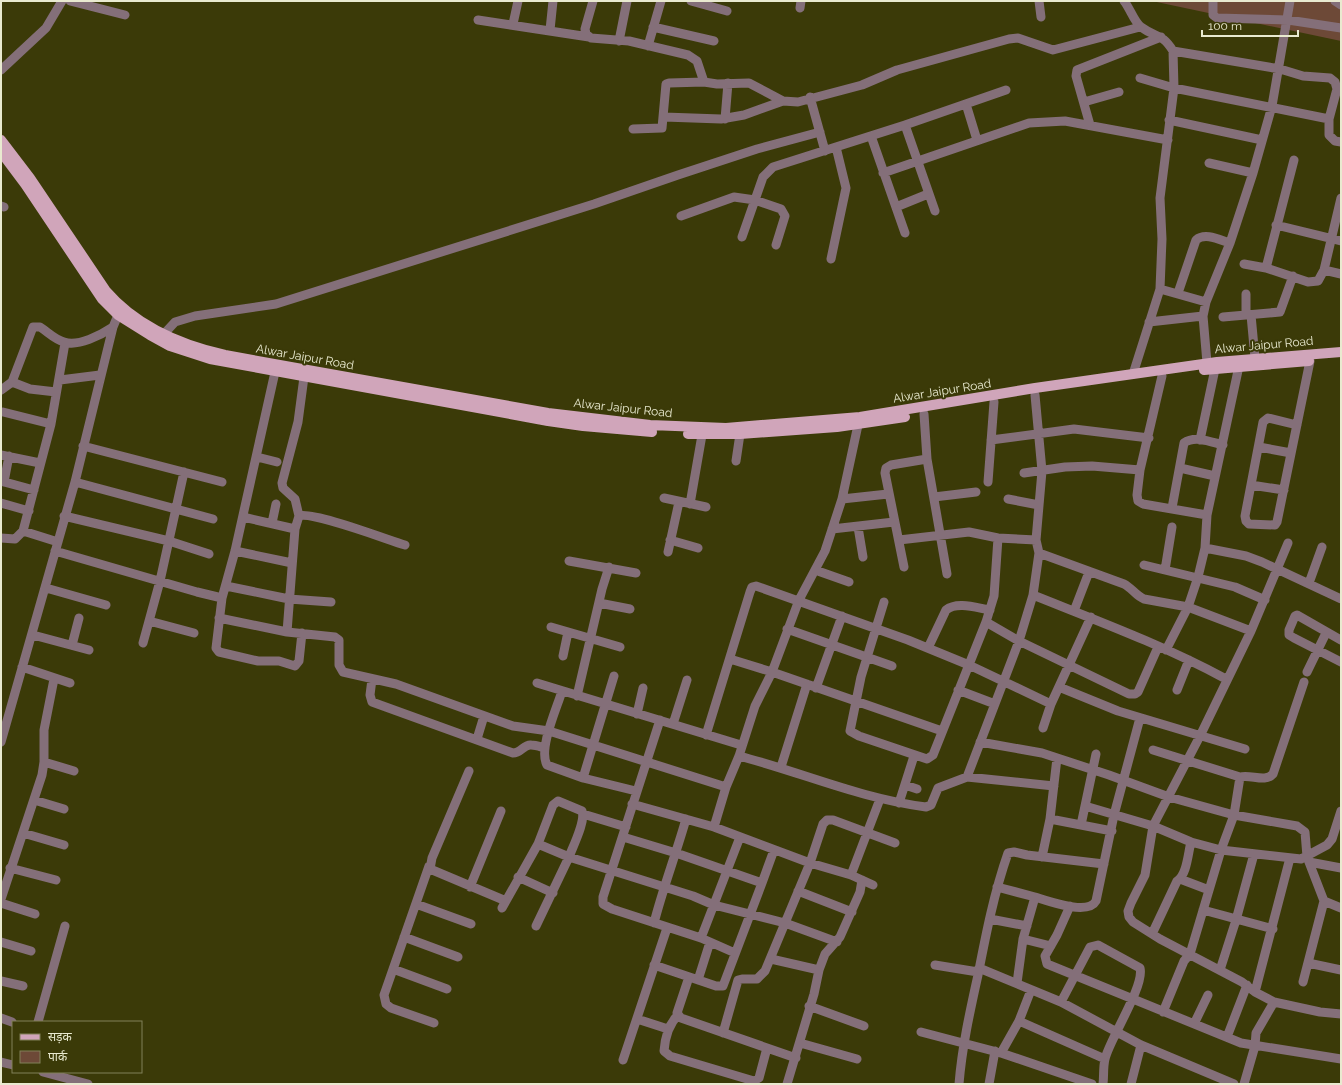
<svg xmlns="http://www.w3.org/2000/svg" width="1342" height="1085" viewBox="0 0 1342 1085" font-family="Raleway,'Noto Sans Devanagari',sans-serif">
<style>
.green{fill:#6d4937}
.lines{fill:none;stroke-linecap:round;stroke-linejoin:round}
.minor{stroke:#846f79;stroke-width:9}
.major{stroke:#d0a5ba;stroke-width:10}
.labels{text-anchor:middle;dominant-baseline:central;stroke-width:4;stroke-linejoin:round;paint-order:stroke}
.street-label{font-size:12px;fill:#e9ead0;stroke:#3b3a08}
</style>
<rect width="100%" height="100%" fill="#3b3a08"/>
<path class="green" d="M1152,1h189v40z"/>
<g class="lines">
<path class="minor" d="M70,1l55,14
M593,1l-8,28 1,5 5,4 38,3 59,14 9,6 7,21 13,2 32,-1 34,18 15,1 64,-17 35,-15 112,-31 9,-1 35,12 87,-23
M691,1l36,10
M1039,1l2,16
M1124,1c6,7 10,21 17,26 15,11 21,6 32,24l107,18 23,7 27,2 5,4 2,7 -8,30 -155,-31 -34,-10
M1213,1v14l4,3 71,2 53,8
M1335,1l6,4
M800,8l1,-7
M478,20l111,17
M513,24l5,-23
M653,27l61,14
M550,30l3,-29
M619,41l8,-40
M648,46l13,-45
M1,70l45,-42 16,-27
M810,97l15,54
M1084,102l35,-10
M966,104l11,36
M664,117l57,2 23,-4 39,-14
M725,119l3,-36
M1329,119v16l6,6 6,1
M1169,120l93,20
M905,125l30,86
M1090,125l-14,-49 1,-6 84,-33
M633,129l29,-1 4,-44 3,-1 35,-1
M871,136l34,97
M1209,163l44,10
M883,173l146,-50 36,-2 103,19
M1,206l3,1
M896,207l32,-13
M681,216l53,-19 21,3 26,9 4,7 -9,29
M1276,225l65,16
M742,237l21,-60 10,-10 132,-42 101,-35
M831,259l15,-71 -10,-41
M1244,264l22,4 42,14 10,-1 6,-11 17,-72
M1266,268l28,-108
M1324,270l17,4
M1160,289l46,13
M1178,293l18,-53c9,-8 24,0 34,3
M1246,294v21
M1251,315l4,43
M1223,317l57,-5 13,-36
M1149,322l54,-6
M163,335l12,-13 20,-6 81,-12 318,-100 84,-29 79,-26 63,-17
M1207,363l-4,-47 3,-14 24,-59 23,-70 19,-67 18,-105
M275,372l-40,179 -13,47 -6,50 3,4 39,9h21l16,5 4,-5 3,-28
M1133,374l27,-85 2,-50 -2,-41 14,-110 -1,-37
M1162,376l-22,94 -3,25 1,6 5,3 64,11
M60,380l40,-5
M12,382l18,7 26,3
M1,390l11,-8 21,-55h7c8,5 14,12 24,15 14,5 37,-7 49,-15
M3,412l48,12
M924,414l3,45 20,115
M1297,425l-29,-7 -5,4 -18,94 1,5 3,3 26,1 2,-3 33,-161
M991,440l83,-11 75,9
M1200,440l15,-71
M83,446l139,36
M1259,447l32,6
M1,455l39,8
M257,457l20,5
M736,461l4,-27
M1180,468l35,8
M1024,473l41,-6 27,-1 48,4
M1,481l33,9
M4,482l5,-26
M75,482l138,37
M988,482l6,-80
M1251,485l33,5
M934,497l42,-5
M664,498l42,9
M842,499l46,-5
M1008,499l31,6
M1,503l28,8
M690,504l12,-69
M1172,508l12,-65c11,-8 27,-1 39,2
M64,516l105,25 40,13
M299,516l-4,-17 -12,-11 -1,-5 16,-61 6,-45
M243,517l52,12
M272,523l4,-19
M858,527l5,30
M832,529l62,-7
M23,531l35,11
M1,538l14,1 8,-8 28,-107 14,-81
M670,540l28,8
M899,540l70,-8 29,6 38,2
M1288,543l-37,88 -51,105 -47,90 -8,49 -14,28 -3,8 1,6 4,5 27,17 82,43 13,10 19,10 46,10 21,2
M1205,548l41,8 16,6 79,37
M55,551l142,41 25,6
M235,551l57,12
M668,552l11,-50
M1039,553l85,31c8,4 12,12 20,15l44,8 63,24
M569,561l67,12
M1144,565l91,22 30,13
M904,567l-19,-94 1,-5 5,-3 36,-6
M815,570l34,12
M1165,570l7,-43
M1309,583l13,-36
M226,586l63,13 42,3
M46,588l60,17
M1033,595c65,26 132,51 193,84
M884,602l-23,75 -11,54 9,5 68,23 6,-4 53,-133 8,-26 4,-58
M599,603l31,6
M1074,611l15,-39
M219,618l68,14 48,5 4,3v25l4,7 53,12 117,42 36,5 177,56
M149,621l45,12
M986,622l33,19 110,53h6l3,-2 20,-45
M551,627l69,20
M787,629l105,37
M287,632l8,-103 4,-13c13,-5 89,24 106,29
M33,635l56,15
M1341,640l-44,-25 -2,1 -6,14v5l5,3 47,24
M143,643l17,-62 24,-109
M72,645l7,-27
M928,648l18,-38c11,-9 31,-2 44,0
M1166,650l22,-43 10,-30 7,-29 2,-33 32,-149
M563,656l5,-24
M730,659l42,13 170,59
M22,667l48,16
M1307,672l19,-39
M372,679l-2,16 2,7 141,51c8,0 11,-9 18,-8 5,0 10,2 14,3
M537,683l204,62
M1059,687l59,24 127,38
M816,688l26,-72
M958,690l37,14
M1177,690l12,-30
M562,691c-5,17 -24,58 -15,74l36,13 53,13
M577,696l25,-107 7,-22
M637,714l6,-26
M660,720l-57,177v7l9,5 89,29 34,15
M673,724l14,-44
M1043,728l8,-24 40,-87
M706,735l44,-143 2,-5 4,-1 152,54 61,25 82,39
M477,739l7,-23
M1,742l74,-260 38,-155 8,-19
M980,742l62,11 67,22 60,22 65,18 63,11 8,6 2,25 17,44 17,7
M1153,750l87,27 -6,38 -13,35 -31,104 -6,7 -21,51
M739,756c62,16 123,43 187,51l5,-2 7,-17 29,-11 87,9
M44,762l30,9
M781,767l26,-83
M469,771l-37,87 -2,11 76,32
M967,777l52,-136 14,-46 6,-42 -3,-13 6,-69 -7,-76
M1240,777c11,-3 25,6 33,-3l31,-92
M583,778l31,-102
M905,785l12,4
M34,800l30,9
M899,803l15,-47
M632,804l82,23 96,36 41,12 22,10
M1085,806l68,20 38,16 30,8 80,9 26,-14 5,-6 9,-28
M583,814l43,13
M1050,819l62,12
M1081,825l15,-71
M714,827l12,-40 13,-31 16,-50 17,-34 27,-72 26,-49 17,-52 16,-74
M23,833l41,12
M623,837l53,16 86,30 -39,103h-7l-62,-21
M538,844l15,-39 5,-4 24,10c4,10 -9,35 -13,46l124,39 21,9 71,18 52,19
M1042,857l8,-38 7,-61
M1309,862l32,6
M429,866l-45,129 2,9 5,4 43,15
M10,868l46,12
M851,875l29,-76
M518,877l35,16
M1180,879l29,11
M762,883l12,-33
M470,887l31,-76
M997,887l38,10
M798,891l54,21
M1,899l41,-124 2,-13v-32l10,-51
M1,903l34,11
M416,904l55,20
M1070,906l-13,29 -12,21 2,8 194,79 100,16
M502,908l36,-64 31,13 -33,69
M1203,910l70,19
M990,919l37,7
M654,923c9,-35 22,-69 32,-104
M1152,934l25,-53c10,-6 11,-28 14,-39
M404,937l54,20
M701,938l39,-101
M1023,939l28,7
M1,942l30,9
M771,959l48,11
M1308,963l33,7
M935,965l43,7
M979,968l82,34 80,43 93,39
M393,969l54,20
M1220,970l16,-50 18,-66
M689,977l-12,36 4,5 115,40
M698,980l12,-38
M1,981l22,5
M1303,982l21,-81
M1017,983l6,-44 12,-42c13,4 53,19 61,4l18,-86 26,-97
M1255,992l35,-134
M1061,1002l29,-55 8,-2 42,23c5,18 -31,72 -35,91 -2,8 -1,17 -2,25
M809,1006l55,20
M678,1015c-10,10 -13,22 -14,36l6,5 84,25 5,-3 8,-30
M1,1018l11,4
M637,1019l31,10
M1019,1021l86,38
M38,1022l27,-96
M1194,1024l14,-29
M921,1032l80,21 91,31
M723,1033l15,-53 4,-1h15l8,-8 45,-108 13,-39 4,-4h6l62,23
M1227,1037l20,-52
M800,1043l57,16
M1001,1053l18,-32 12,-31
M623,1060l44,-132
M1,1062l12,3
M43,1072l45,12
M787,1084l27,-90 5,-24 6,-16 15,-17 20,-45 2,-12
M959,1084c3,-37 11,-73 19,-109 8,-41 16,-82 30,-122l6,-1 13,3 77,9
M989,1084l6,-33
M1131,1084l10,-39
M1244,1084l11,-38 1,-13 18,-31"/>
<path class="major" d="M1,140l29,38 76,113c30,35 75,54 119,64l323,58 102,12 76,3 134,-11 175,-29 182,-26 124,-10
M1,152l24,32 77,115 16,16 32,20 20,11 40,13 338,62 35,5 69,6
M1204,370l105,-9
M688,434h52l97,-7 68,-10"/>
</g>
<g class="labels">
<g class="street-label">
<text transform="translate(1264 345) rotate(-5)">Alwar Jaipur Road</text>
<text transform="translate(305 357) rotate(10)">Alwar Jaipur Road</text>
<text transform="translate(942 391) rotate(-9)">Alwar Jaipur Road</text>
<text transform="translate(623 408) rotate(6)">Alwar Jaipur Road</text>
</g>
</g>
<rect width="1342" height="1085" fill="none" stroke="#e9ead0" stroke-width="4"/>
<rect x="12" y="1021" width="130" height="52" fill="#3b3a08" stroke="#818058"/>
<rect x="20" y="1034" width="20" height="6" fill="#d0a5ba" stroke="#818058"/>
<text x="48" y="1041" font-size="12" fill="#e9ead0">सड़क</text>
<rect x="20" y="1051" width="20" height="12" fill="#6d4937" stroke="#818058"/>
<text x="48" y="1061" font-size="12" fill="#e9ead0">पार्क</text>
<path d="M1202 30v6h96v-6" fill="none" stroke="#e9ead0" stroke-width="2"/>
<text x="1208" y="30" font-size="12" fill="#e9ead0" stroke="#3b3a08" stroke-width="3" paint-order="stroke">100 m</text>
</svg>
